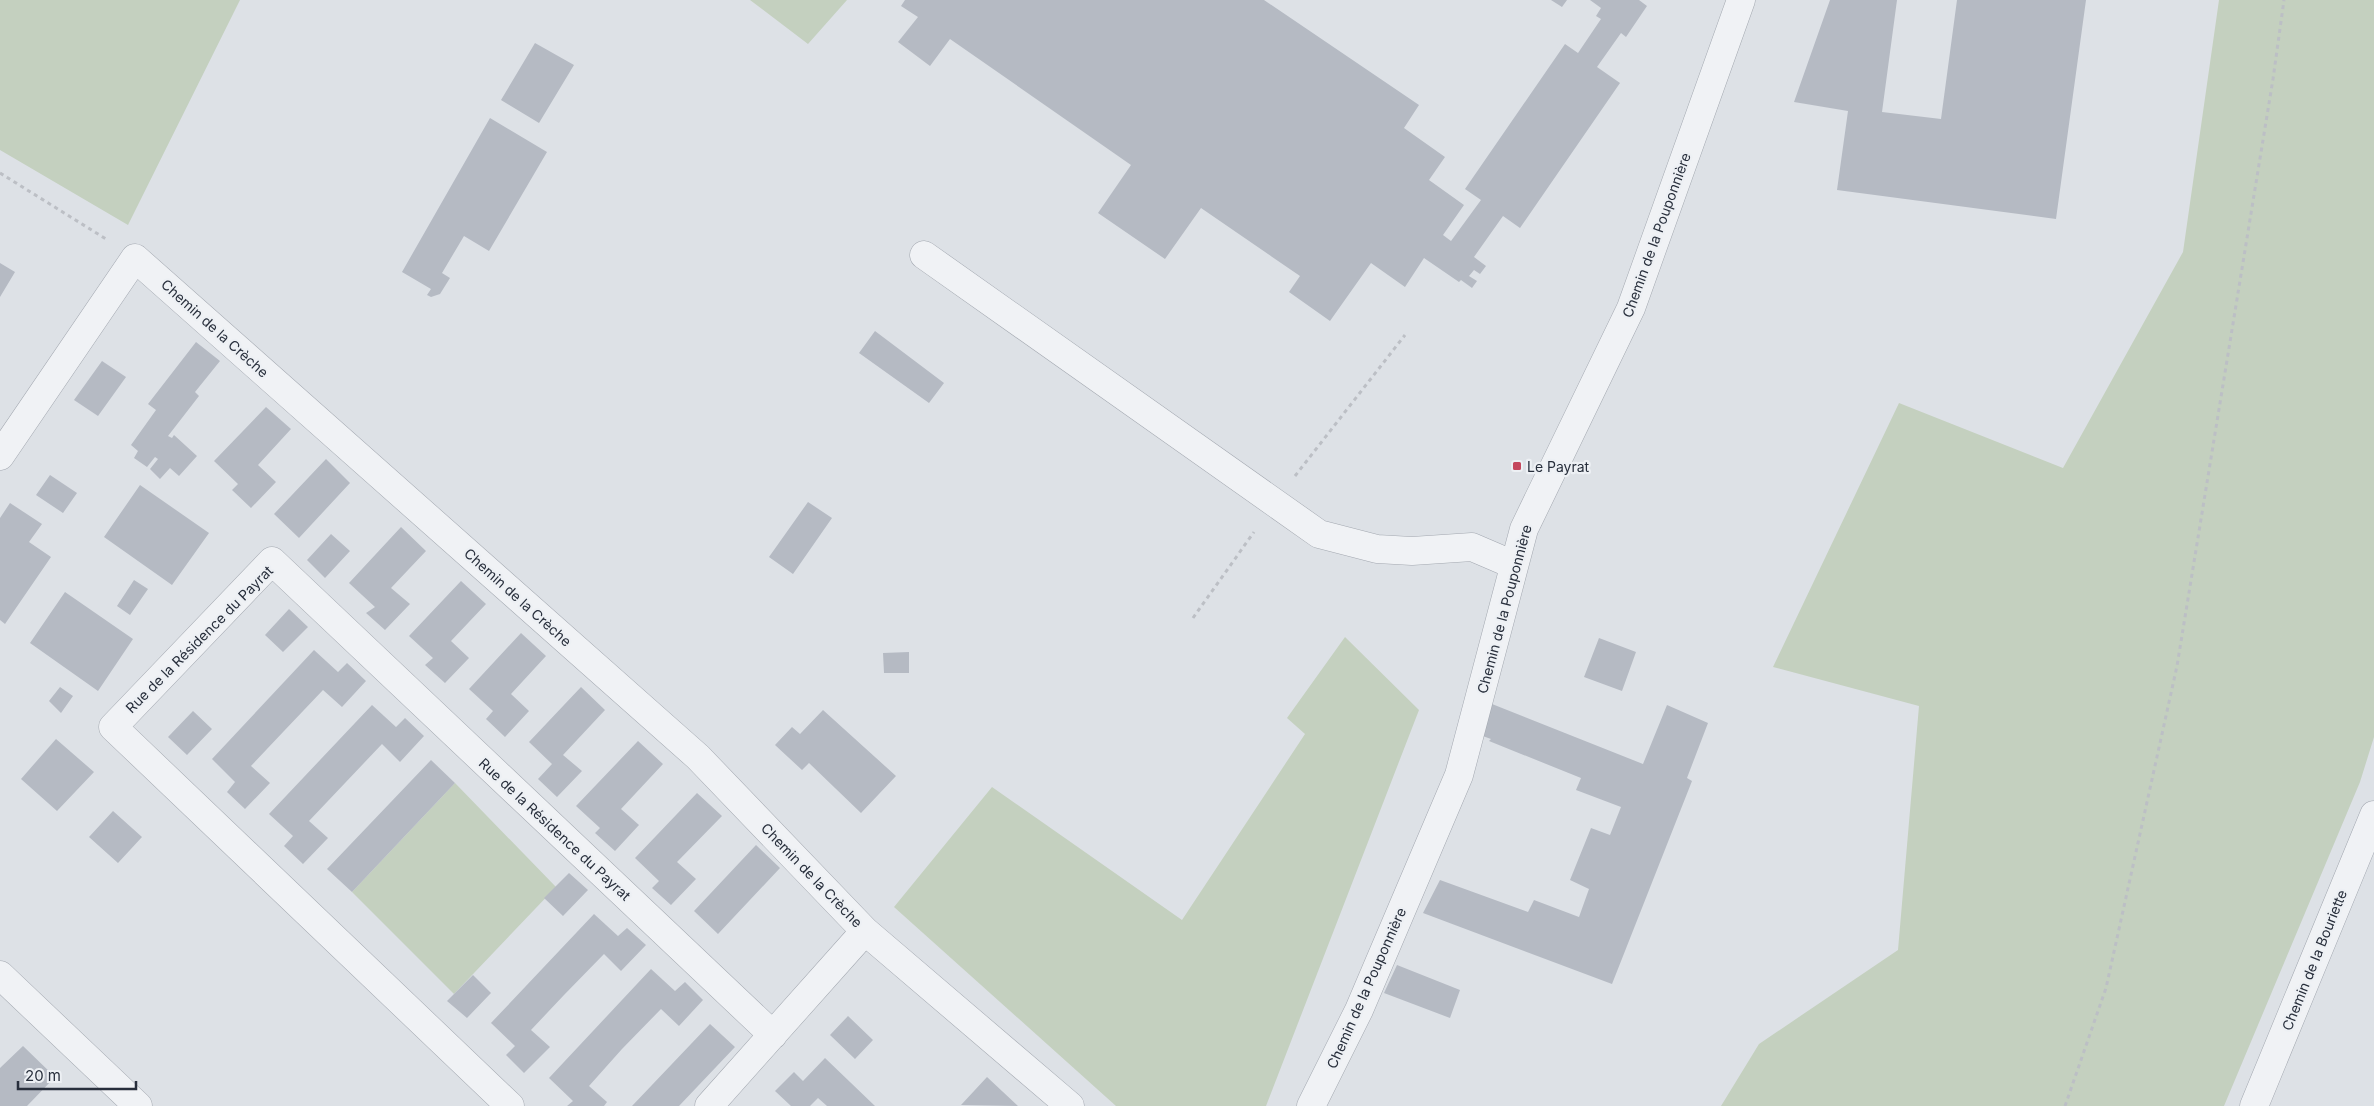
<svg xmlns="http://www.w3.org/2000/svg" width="2374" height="1106" viewBox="0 0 2374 1106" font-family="Inter,sans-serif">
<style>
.green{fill:#c4d0bf}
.building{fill:#b5bac3}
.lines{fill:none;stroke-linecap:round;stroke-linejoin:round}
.minor-casing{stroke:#a3a8b0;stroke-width:29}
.path{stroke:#bcbfc5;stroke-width:3;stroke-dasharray:4 4;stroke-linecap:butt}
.minor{stroke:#f0f2f5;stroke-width:28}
.poi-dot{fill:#c5485e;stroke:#edf0f4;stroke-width:2}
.labels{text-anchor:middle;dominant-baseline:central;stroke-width:4.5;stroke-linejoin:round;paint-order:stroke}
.street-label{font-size:14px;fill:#282f3c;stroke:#edf0f4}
.poi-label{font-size:14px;fill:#282f3c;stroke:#edf0f4;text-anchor:start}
</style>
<rect width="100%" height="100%" fill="#dde1e6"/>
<path class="green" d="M0,0h240l-112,225 -128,-75z
M750,0h97l-39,44z
M2219,0h155v737l-14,45 -136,324h-503l38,-62 139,-94 21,-244 -146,-39 126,-264 164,65 120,-216z
M1345,637l74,73 -153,396h-150l-222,-199 98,-120 190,133 123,-186 -18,-16z
M455,783l101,104 -102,107 -102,-102z"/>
<path class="building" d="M905,0h359l155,105 -15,23 41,29 -16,23 35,25 -21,30 8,6 30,-41 -16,-11 100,-145 13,9 23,-34 -5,-3 5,-8 -11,-8h49l8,6 -21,31 -5,-4 -24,34 23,16 -100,145 -17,-12 -29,41 12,9 -6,8 -6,-4 -5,6 8,5 -5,7 -11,-8 -2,2 -35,-24 -19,29 -34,-24 -41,58 -41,-29 11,-16 -99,-68 -36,51 -67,-46 33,-48 -181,-126 -20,27 -32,-24 20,-25 -17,-11z
M1551,0h16l-5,7z
M1830,0h67l-15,112 59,7 16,-119h129l-30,219 -219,-29 11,-79 -54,-9z
M535,43l39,22 -35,58 -38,-23z
M490,118l57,34 -58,99 -25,-15 -22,37 8,5 -10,16 -9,3 -4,-2 4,-6 -29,-17z
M0,263l15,9 -15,25z
M875,331l69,52 -15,20 -70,-50z
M196,342l24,19 -25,31 4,4 -31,40 4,2 2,-3 23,21 -18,20 -9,-8 -10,11 -10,-10 8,-10 -3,-2 -8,10 -13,-9 4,-7 -7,-6 25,-35 -8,-6z
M102,361l24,16 -28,39 -24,-16z
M266,407l25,22 -33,36 18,17 -25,26 -19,-18 6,-6 -24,-23z
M326,459l24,24 -51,55 -25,-24z
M50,475l27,18 -14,20 -27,-18z
M140,485l69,48 -37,52 -68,-48z
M808,502l24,16 -39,56 -24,-17z
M10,503l32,21 -13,18 22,15 -46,67 -5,-4v-102z
M401,527l25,24 -35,37 19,16 -25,26 -19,-17 9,-6 -26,-24z
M331,534l19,17 -25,27 -18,-18z
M134,580l14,9 -18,26 -13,-9z
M461,581l25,23 -35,37 18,17 -24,25 -20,-18 8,-7 -24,-22z
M65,592l68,47 -35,52 -68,-48z
M289,609l19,18 -25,25 -18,-17z
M521,633l25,23 -35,38 18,17 -24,26 -19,-18 7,-8 -24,-22z
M1599,638l37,14 -14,39 -38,-14z
M314,650l24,22 9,-9 19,18 -24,26 -19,-17 -39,41 -33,35 19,17 -25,26 -18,-17 8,-10 -23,-23z
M909,652v21h-25l-1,-20z
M60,687l13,9 -12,17 -12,-12z
M581,687l24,23 -42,45 19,16 -25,26 -19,-18 14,-15 -23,-22z
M1492,704l151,60 24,-59 41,18 -21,55 5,3 -80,203 -189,-71 17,-33 88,32 6,-12 45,17 10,-28 -19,-9 21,-52 19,7 11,-28 -45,-17 5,-12 -92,-37 2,-2 -11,-4z
M372,705l24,22 9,-9 19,18 -24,26 -18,-18 -73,77 19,17 -25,26 -19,-18 9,-10 -24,-22z
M823,710l73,66 -35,37 -52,-50 -7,7 -27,-25 17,-18 8,7z
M193,711l19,18 -25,26 -19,-18z
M56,739l38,33 -37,39 -36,-32z
M638,741l25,23 -42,45 18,16 -24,26 -20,-18 5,-5 -24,-22z
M431,760l24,23 -103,109 -25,-23z
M697,793l25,23 -45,46 19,17 -25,26 -19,-17 7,-7 -24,-23z
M113,811l29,26 -24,26 -29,-26z
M756,845l24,23 -62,66 -24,-23z
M569,873l19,17 -25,26 -19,-18z
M594,914l24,22 9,-8 19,17 -25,26 -17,-17 -40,41 -33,35 19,17 -26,26 -18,-18 9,-9 -24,-23z
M1397,965l63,25 -10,28 -66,-25z
M651,969l24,22 10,-9 18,18 -24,26 -18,-17 -39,40 -33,37 18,16 -3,4h-37l6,-5 -24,-23z
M473,975l18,18 -24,25 -20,-17z
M848,1016l25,24 -18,19 -25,-24z
M710,1024l25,23 -56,59h-47z
M23,1046l32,31 -28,29h-27v-38z
M825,1058l50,48h-48l-9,-8 -8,8h-19l-16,-15 19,-19 9,9z
M987,1077l31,29 -57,-1z"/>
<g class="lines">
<defs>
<path id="minor" d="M924,255l395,279 58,15 35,2 60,-4 42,18
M0,456l135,-198 563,499 167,174 205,175
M0,975l138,131
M510,1106l-397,-379 159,-166 501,474
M709,1106l156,-175
M1311,1106l48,-96 100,-235 65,-246 107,-221 110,-308
M2254,1106l120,-291"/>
</defs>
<use href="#minor" class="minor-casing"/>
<path class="path" d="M0,173l106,66
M1295,476l110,-141
M1193,618l61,-86
M2065,1106l41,-118 71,-322 96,-587 11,-79"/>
<use href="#minor" class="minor"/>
</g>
<rect class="poi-dot" x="1512" y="461" width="10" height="10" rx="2.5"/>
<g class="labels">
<g class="street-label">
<text transform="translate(1656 235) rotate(-70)">Chemin de la Pouponnière</text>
<text transform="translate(215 328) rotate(42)">Chemin de la Crèche</text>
<text transform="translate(518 597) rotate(42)">Chemin de la Crèche</text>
<text transform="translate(1504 609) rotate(-75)">Chemin de la Pouponnière</text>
<text transform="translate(199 639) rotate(-45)">Rue de la Résidence du Payrat</text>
<text transform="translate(555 829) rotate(43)">Rue de la Résidence du Payrat</text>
<text transform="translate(812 875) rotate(46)">Chemin de la Crèche</text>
<text transform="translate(2314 960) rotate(-68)">Chemin de la Bouriette</text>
<text transform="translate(1366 988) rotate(-66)">Chemin de la Pouponnière</text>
</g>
<g class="poi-label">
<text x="1527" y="466">Le Payrat</text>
</g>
</g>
<path d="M18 1081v8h118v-8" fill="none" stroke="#282f3c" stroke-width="2.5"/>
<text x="25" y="1081" font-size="15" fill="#282f3c" stroke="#edf0f4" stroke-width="4" paint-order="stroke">20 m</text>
</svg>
